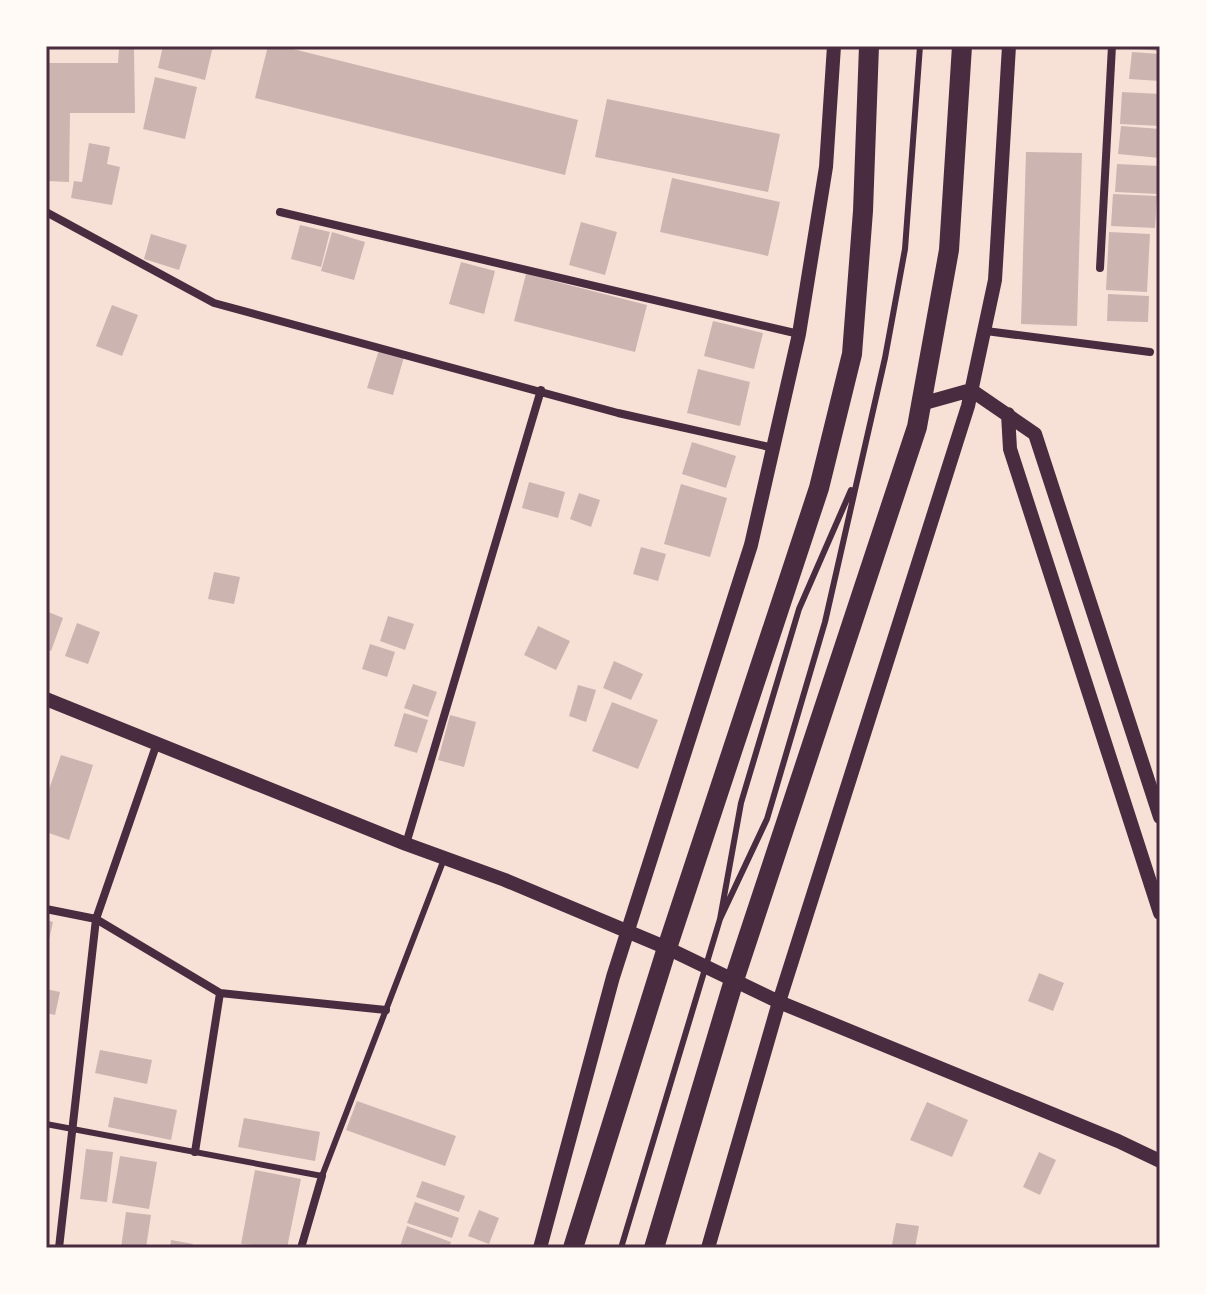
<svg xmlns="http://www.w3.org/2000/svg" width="1206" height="1294" viewBox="0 0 1206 1294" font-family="Raleway,sans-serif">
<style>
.building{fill:#ccb4b1}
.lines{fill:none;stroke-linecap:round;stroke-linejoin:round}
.service{stroke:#4a2c40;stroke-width:6}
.minor{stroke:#4a2c40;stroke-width:8}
.tertiary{stroke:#4a2c40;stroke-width:14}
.primary{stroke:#4a2c40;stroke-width:20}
.neatline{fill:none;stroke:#4a2c40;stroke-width:3}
</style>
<rect width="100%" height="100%" fill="#f7e1d7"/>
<path class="building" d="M163,46h50l-8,34 -47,-12z
M268,46h13l297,74 -13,55 -310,-77z
M1128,46h32v5l-32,-3z
M119,48h15l1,65h-65l-1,69 -23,-1v-126h3v8h69z
M1132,52l28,2v27l-31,-2z
M155,77l42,10 -12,52 -42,-10z
M1122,92l38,2v32l-40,-2z
M607,99l173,35 -12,58 -173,-35z
M1121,126l39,3v29l-42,-4z
M89,143l21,4 -3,17 13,3 -8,38 -41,-7 3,-17 8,1z
M1026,152l56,1 -5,173 -56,-2z
M1117,164l43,2 -1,28 -44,-2z
M672,178l108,24 -12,54 -108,-24z
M1113,194l44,2 -2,32 -44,-2z
M581,222l36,10 -12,43 -36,-10z
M300,225l30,7 -9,35 -30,-8z
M332,232l33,10 -11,38 -33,-9z
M1109,232l41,2 -3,58 -41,-2z
M151,234l36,11 -8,25 -35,-11z
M461,262l34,9 -11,43 -35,-10z
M526,274l121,31 -12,47 -121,-31z
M1108,294l41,2 -1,26 -41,-1z
M112,305l26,10 -16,41 -26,-10z
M713,321l50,12 -9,36 -50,-13z
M379,350l25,7 -11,38 -26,-7z
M698,369l52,13 -10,44 -53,-13z
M692,442l44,14 -10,32 -44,-14z
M529,482l36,10 -7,26 -36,-10z
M681,484l46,14 -17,59 -46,-13z
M579,493l21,7 -9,27 -21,-8z
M641,547l25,7 -8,27 -25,-7z
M214,572l26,5 -6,27 -26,-5z
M46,611l17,7 -12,33 -5,-2z
M388,616l26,8 -9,26 -25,-9z
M77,623l23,9 -12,32 -23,-8z
M538,626l32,15 -14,29 -32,-15z
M370,644l25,8 -8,25 -25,-8z
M614,661l29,13 -12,26 -28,-12z
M413,684l24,8 -9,25 -24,-9z
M578,685l18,5 -10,32 -17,-6z
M612,702l46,18 -20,49 -46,-18z
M404,713l24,7 -11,33 -23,-7z
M450,715l26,7 -12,45 -26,-7z
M61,755l32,10 -24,75 -23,-8v-34z
M46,920l7,2 -6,27h-1z
M1039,973l25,10 -11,28 -25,-10z
M46,989l14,3 -5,23 -9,-2z
M100,1050l52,10 -5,24 -52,-11z
M114,1097l63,13 -6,30 -63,-13z
M357,1101l99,35 -11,30 -99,-36z
M927,1102l41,18 -16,37 -42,-17z
M244,1118l76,14 -5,29 -77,-14z
M86,1149l27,3 -6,50 -27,-3z
M1039,1152l17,8 -16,35 -17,-8z
M120,1156l37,6 -8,47 -37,-6z
M255,1170l46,9 -14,69 -46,-4z
M422,1181l43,15 -6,16 -43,-15z
M415,1202l44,16 -7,20 -45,-15z
M479,1210l20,8 -10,26 -21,-8z
M126,1212l25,3 -5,33h-25z
M896,1223l23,3 -4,22 -23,-3z
M407,1226l44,16 -2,6 -49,-2z
M171,1240l22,4 -1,4h-22z"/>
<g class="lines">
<path class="service" d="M720,919l47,-100 58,-197 60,-264 20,-109 15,-203
M46,1124l276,52 122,-317
M621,1248l99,-329 21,-116 58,-194 52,-119"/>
<path class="minor" d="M46,212l168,91 404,110 156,35
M280,212l519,122
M1100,268l12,-222
M986,331l164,21
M157,743l-61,176 124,74
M406,844l135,-454
M46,909l50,10 -37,329
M195,1152l25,-159 166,17
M301,1248l21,-72"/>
<path class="tertiary" d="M971,390l64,44 125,383
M921,404l50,-14
M1008,414l2,35 150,464
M46,699l360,145 99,36 162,68 112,54 339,139 42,20
M540,1248l73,-271 138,-432 48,-211 27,-167 8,-121
M708,1248l71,-246 189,-596 27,-126 14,-234"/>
<path class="primary" d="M573,1248l94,-300 152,-460 33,-134 11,-143 6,-165
M654,1248l80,-268 183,-553 32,-177 13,-204"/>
</g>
<rect width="1206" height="1294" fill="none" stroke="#fffaf5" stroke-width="96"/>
<rect x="48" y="48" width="1110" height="1198" class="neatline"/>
</svg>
